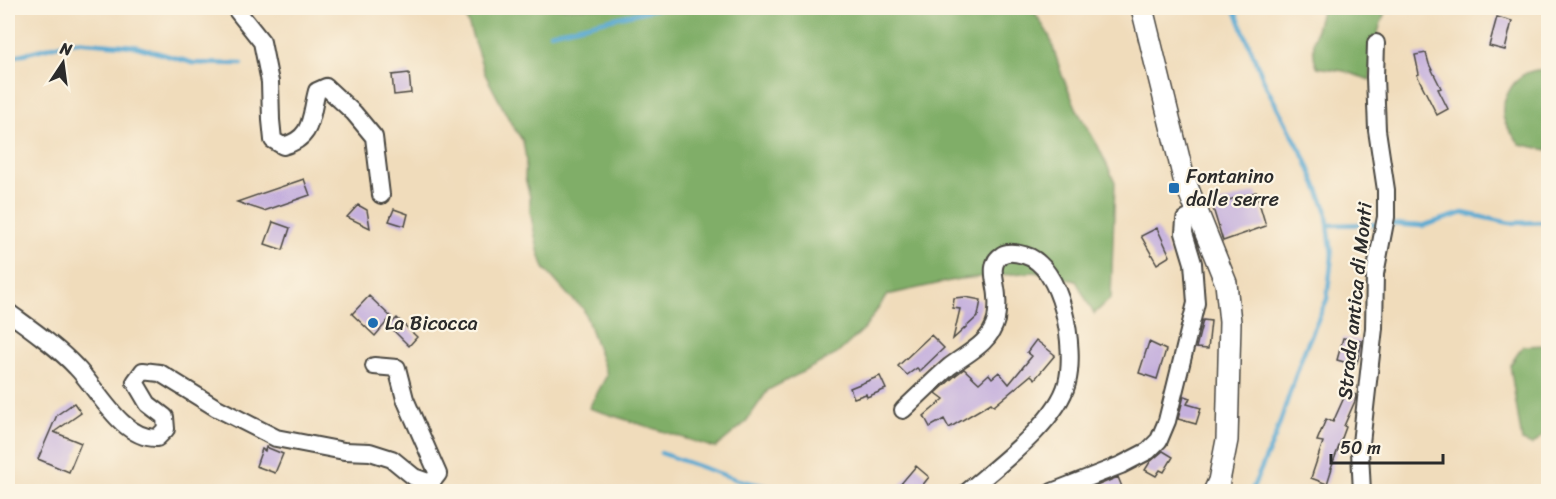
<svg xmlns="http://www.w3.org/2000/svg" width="1556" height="499" viewBox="0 0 1556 499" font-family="Sriracha,sans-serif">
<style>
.forest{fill:#80ae67;stroke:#566c49;stroke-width:1.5}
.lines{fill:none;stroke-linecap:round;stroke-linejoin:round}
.stream{stroke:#56a8d1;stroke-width:4.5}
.building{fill:#c5b0dd}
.minor-casing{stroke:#494641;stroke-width:20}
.tertiary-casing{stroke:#494641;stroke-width:24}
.minor{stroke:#fff;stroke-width:16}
.tertiary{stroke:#fff;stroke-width:21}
.poi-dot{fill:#1f6fb2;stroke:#fcf5e5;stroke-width:2}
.labels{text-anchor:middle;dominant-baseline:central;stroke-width:4.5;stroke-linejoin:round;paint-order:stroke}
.poi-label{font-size:20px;fill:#2b2b2b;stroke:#fcf5e5;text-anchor:start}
.street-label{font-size:20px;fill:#2b2b2b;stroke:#fcf5e5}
</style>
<rect width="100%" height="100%" fill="#fcf5e5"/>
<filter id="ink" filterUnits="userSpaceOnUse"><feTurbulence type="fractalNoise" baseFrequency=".0167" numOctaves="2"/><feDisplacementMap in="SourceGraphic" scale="12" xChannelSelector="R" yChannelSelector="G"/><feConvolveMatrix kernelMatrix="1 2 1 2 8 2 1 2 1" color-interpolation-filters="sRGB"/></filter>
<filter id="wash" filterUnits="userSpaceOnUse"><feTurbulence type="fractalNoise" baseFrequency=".008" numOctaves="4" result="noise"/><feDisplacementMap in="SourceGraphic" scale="24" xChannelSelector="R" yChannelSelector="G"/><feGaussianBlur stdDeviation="1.35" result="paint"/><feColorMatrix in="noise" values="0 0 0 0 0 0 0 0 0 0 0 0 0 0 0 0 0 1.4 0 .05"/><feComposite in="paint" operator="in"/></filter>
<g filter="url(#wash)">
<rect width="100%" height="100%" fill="#f0dcbb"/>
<path class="forest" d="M463,8h569l17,27 13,40 16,37 20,34 17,36 -4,116 -17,16 -18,-33 -42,-9 -75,7 -72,16 -22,33 -28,26 -69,36 -23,33 -30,25 -126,-40 18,-33 -24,-67 -14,-12 -25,-28 -6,-18 -8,-39v-14l-5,-19 1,-19 -3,-18 -11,-16 -27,-51z
M1322,8h65c-11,23 -14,47 -17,72l-26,-9 -27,-4c-8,-19 0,-41 5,-59z
M1537,70l11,1v79l-28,-6c-6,-8 -15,-17 -17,-28 -2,-14 9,-34 20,-41 4,-3 9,-4 14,-5z
M1548,345v86l-16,14 -10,-4 -12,-76 13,-19z"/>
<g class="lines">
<path class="stream" d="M1234,8l33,80 38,70 21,51 6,46 -5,44 -24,55 -28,83 -24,55
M550,33l109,-25
M8,58l65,-17 61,5 59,17 49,1
M1389,224l33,2 41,-13 47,10 38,-1
M1328,225l53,-1
M661,453l77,27 32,7 47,5"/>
</g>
<g id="blocks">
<path class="building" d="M1497,17l15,4 -7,29 -16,-4z
M1426,53l3,11 12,24 -3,1 10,20 -11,6 -20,-40 2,-1 -4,-19z
M409,73l2,20 -17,2 -2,-20z
M304,179l6,16 -46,16 -27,-9z
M1256,192l10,34 -43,15 -11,-36z
M358,205l9,5 3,18 -23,-11z
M394,209l14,5 -3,12 -16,-5z
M273,222l17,6 -7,22 -18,-6z
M1157,228l13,28 -13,8 -16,-28z
M369,296l22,21 -16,19 -23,-22z
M965,297l16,3 -3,16 -25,23 7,-30 -7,-1 1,-10z
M397,318l20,19 -8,9 -20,-20z
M1203,320l8,1 -3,28 -12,-1z
M931,335l13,13 -24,23 -3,-3 -10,7 -9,-9z
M1343,338l19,3 -5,22 -5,-2 -1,3 -14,-4z
M1036,340l19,15 -20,24 -4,-4 -37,31 -3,-3 -42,25 -5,-9 -14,8 -6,-11 20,-17 -8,-6 20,-18 8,-6 15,14 10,-9 3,4 7,-6 10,12 23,-28 -5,-4z
M1149,342l17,8 -9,29 -18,-6z
M880,376l6,13 -19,8 -1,-3 -12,4 -4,-10z
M1347,391l9,4 -1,6 -11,25 2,1 -15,41h1l-5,16 -16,-6 12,-36 -6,-1 9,-22 7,3z
M1184,396l6,2 -3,6 14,4 -5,16 -18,-5z
M74,403l7,10 -27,19 27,11 -12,29 -31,-13 19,-44z
M266,447l17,7 -8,19 -19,-7 6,-17 3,2z
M1163,451l10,6 -9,15 -4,-2 -4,6 -11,-6 5,-8z
M916,466l13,11 -12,15h-23z
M1118,477l6,15h-42z"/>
</g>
</g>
<g filter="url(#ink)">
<use href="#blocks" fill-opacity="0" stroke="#494641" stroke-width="1.5"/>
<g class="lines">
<defs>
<path id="minor" d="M235,8l27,34 8,40 1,38 2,20 10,6c31,-8 27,-30 34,-55l9,-4 28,26 20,24 7,58
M8,312c23,17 48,34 68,55 22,22 45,72 81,71l9,-9 -1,-12 -17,-13 -13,-22 8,-11 17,2 55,34 61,31 68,13 26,1 22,7 22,18 17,6 7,-9 -33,-75 -8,-31 -23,-2
M903,410c15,-14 30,-29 46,-43 18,-14 41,-23 47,-47 1,-7 2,-16 1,-23 0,-13 -10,-33 5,-42 6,-4 15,-2 22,0 39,10 52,94 43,128 -10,39 -70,83 -100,109
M1052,492l69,-27 27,-14 11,-11 8,-19 29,-118 -3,-40 -9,-30 1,-13 14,-7
M1362,492l-2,-40 14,-124 1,-54 11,-57v-27l-9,-60 -2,-53 1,-34"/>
<path id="tertiary" d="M1142,8l42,171 42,104 4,39 -3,118 -8,41 -5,11"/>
</defs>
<use href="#minor" class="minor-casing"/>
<use href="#tertiary" class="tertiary-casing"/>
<use href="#minor" class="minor"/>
<use href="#tertiary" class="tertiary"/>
</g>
</g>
<g class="poi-dot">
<rect x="1168" y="182" width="12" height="12" rx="3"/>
<circle cx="373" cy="323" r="6"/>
</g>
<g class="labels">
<g class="poi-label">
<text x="1186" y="176">Fontanino<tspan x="1186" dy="23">dalle serre</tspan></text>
<text x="385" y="323">La Bicocca</text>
</g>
<g class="street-label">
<text transform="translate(1355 301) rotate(-84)">Strada antica di Monti</text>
</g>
</g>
<rect width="1556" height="499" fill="none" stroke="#fcf5e5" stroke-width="30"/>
<g transform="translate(63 63) rotate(13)" stroke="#fcf5e5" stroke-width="4.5" paint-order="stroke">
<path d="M0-4.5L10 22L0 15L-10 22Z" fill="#2b2b2b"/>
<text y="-9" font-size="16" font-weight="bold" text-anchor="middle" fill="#2b2b2b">N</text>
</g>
<path d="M1331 454v9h112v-9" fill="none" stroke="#2b2b2b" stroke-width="3"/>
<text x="1340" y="454" font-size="18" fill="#2b2b2b" stroke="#fcf5e5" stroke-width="4.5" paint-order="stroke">50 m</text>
</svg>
